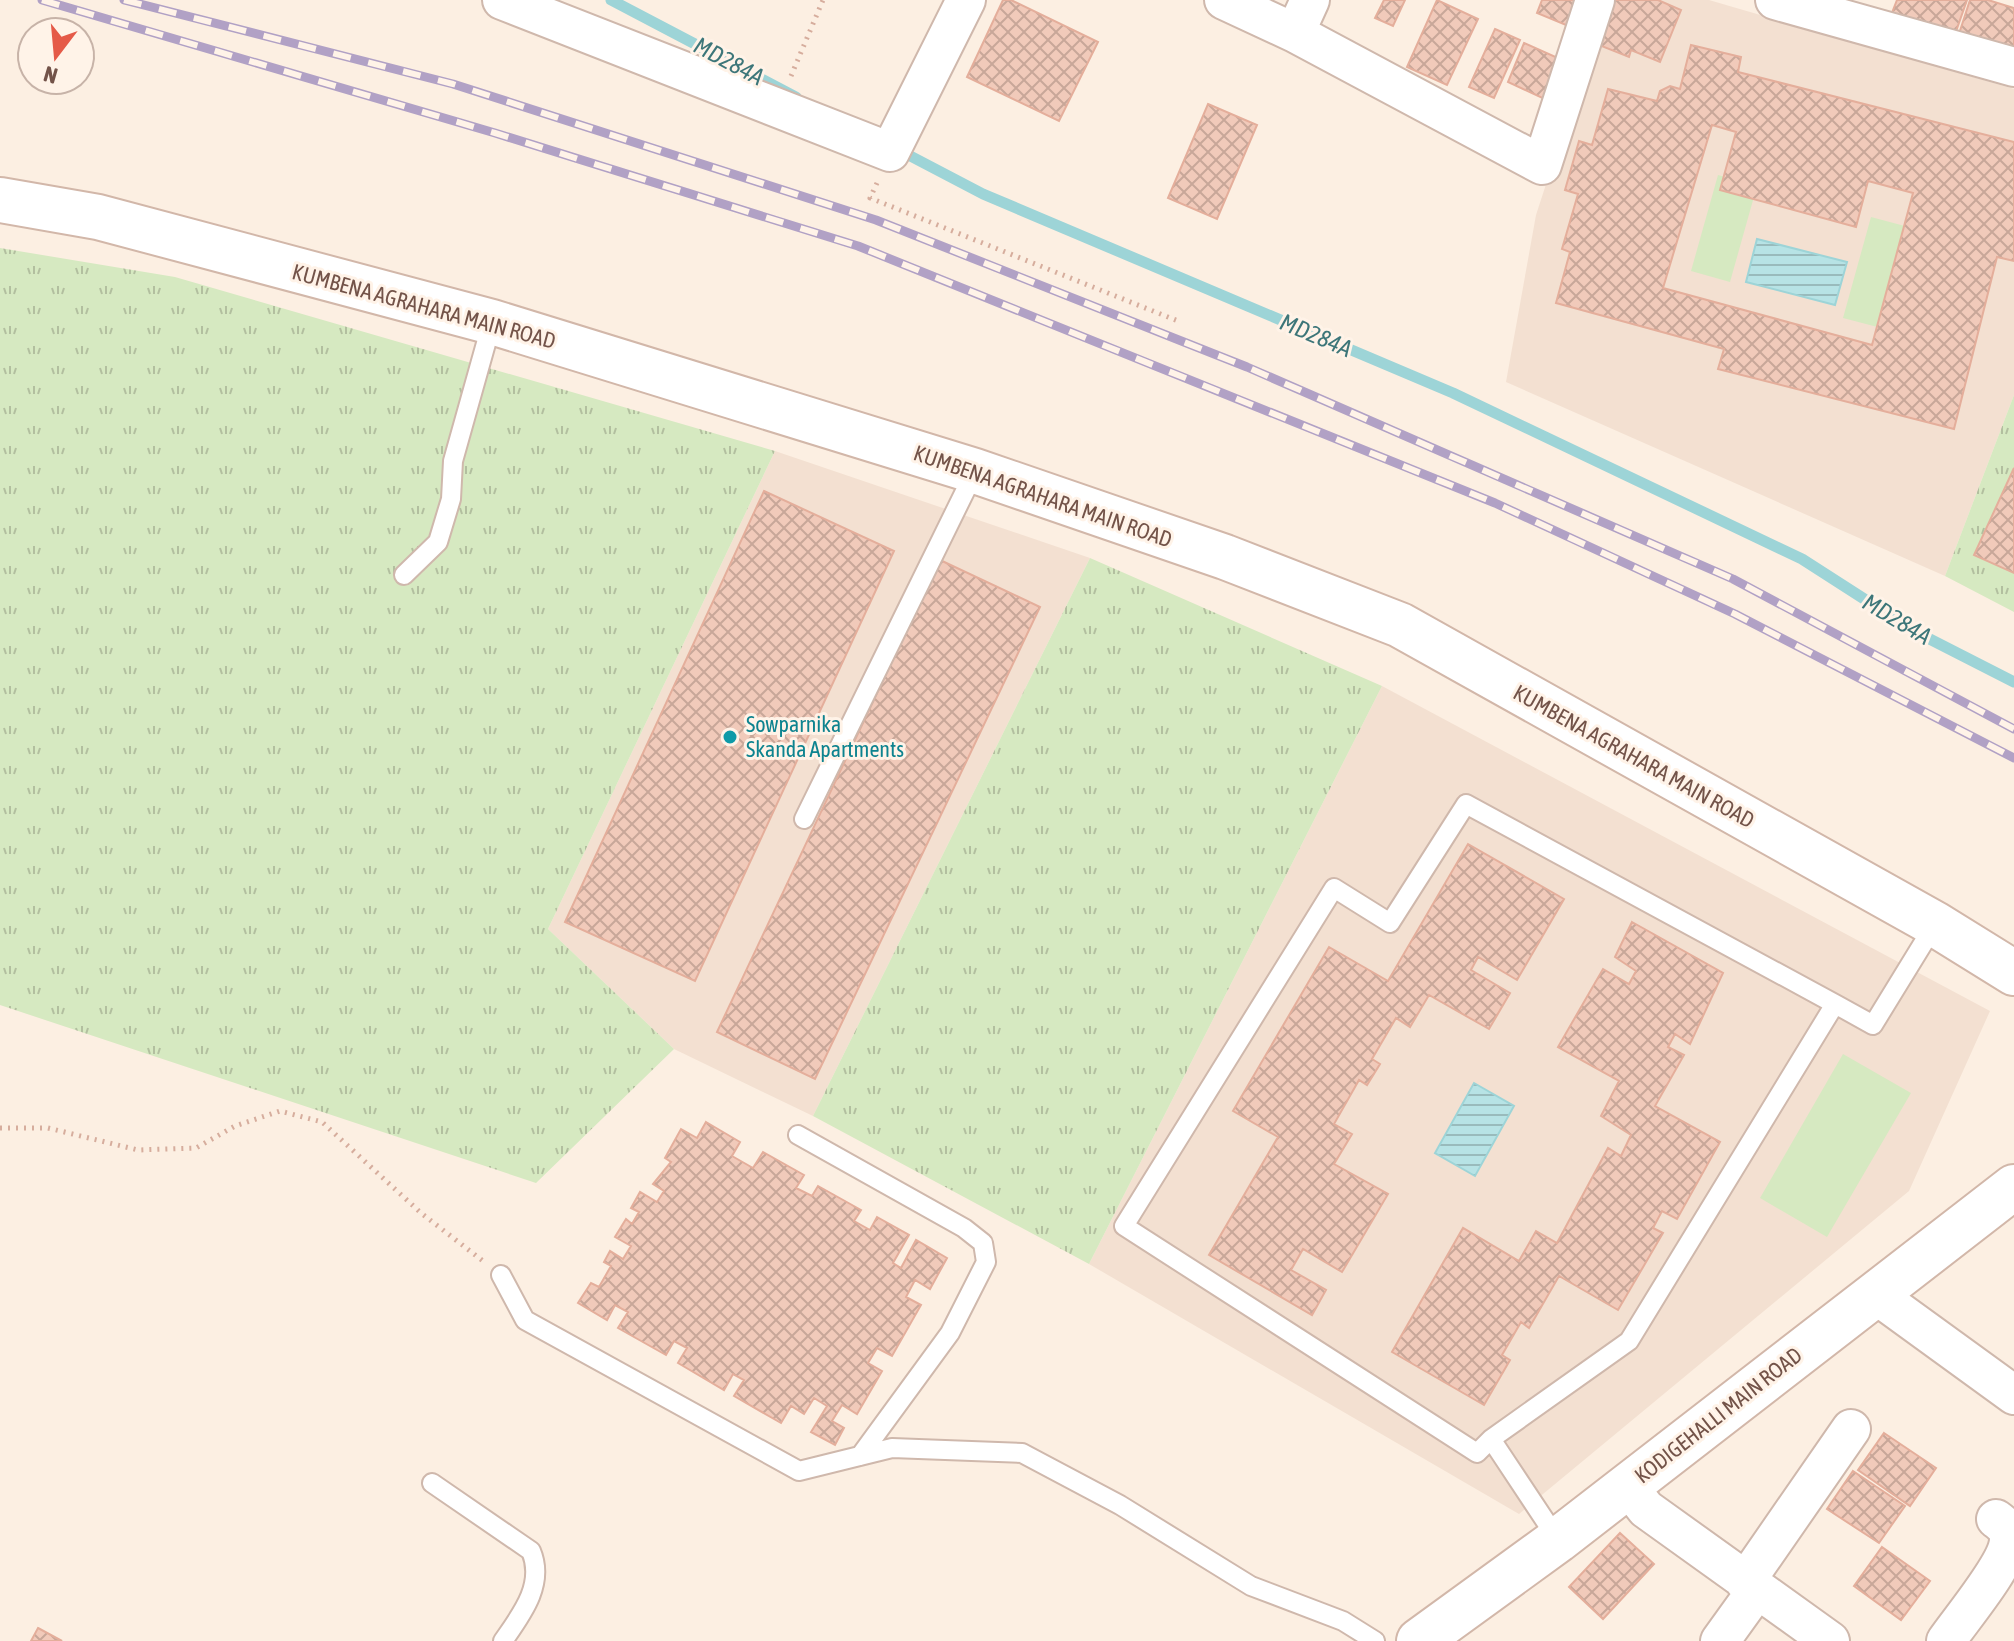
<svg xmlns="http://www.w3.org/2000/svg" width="2014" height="1641" viewBox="0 0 2014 1641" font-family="'Asap Condensed',sans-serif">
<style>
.residential{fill:#f3e0d1}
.grass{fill:url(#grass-tufts)}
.park{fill:#d6e9c1}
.water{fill:url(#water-rules);stroke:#9dd4d7;stroke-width:2}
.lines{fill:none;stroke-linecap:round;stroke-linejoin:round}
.stream{stroke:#9dd4d7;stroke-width:11}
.building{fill:url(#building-cross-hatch);stroke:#e4ae9b;stroke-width:2;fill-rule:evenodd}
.lane-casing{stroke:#cfb8ac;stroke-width:22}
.street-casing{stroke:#cfb8ac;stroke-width:42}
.secondary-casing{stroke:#d2b7a9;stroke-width:48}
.path{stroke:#d6ad9d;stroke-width:5;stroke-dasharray:2 6;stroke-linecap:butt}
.lane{stroke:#fff;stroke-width:18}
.street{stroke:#fff;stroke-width:38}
.secondary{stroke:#fff;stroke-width:44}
.rail-casing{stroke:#b1a1c5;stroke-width:9}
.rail{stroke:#fff3e8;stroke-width:6;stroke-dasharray:18;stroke-linecap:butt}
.culture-dot{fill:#0f9aa8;stroke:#fff3e8;stroke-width:3}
.labels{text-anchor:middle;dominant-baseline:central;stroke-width:6;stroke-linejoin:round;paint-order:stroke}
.street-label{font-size:22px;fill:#735349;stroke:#fff3e8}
.culture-label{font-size:22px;fill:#0d838f;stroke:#fff3e8;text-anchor:start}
.water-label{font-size:24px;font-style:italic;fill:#3d7679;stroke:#fff3e8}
</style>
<defs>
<pattern id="grass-tufts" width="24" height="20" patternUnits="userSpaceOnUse" patternTransform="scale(2)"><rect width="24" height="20" fill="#d6e9c1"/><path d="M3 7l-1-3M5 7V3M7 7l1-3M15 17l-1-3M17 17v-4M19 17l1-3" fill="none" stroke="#b2bf9f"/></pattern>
<pattern id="water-rules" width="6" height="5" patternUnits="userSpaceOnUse" patternTransform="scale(2)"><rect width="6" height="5" fill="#b7e3e5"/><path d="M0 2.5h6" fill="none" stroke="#99bbbc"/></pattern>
<pattern id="building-cross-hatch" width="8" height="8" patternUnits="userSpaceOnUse" patternTransform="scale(2)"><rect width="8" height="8" fill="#f1caba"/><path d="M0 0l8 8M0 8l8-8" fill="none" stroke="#c8a799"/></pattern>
</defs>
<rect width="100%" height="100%" fill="#fcefe2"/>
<path class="residential" d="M1606,0h103l305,89v306l-69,181 -439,-194 30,-167z
M775,451l315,107 -277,558 -139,-67 -126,-120z
M1382,686l608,325 -81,180 -390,323 -430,-250z"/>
<path class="grass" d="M0,248l175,29 600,174 -227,478 126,120 -138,134 -536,-178z
M2014,395v217l-69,-36z
M1090,558l292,128 -293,578 -276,-148z"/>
<path class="park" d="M1718,175l39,11 -27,96 -39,-11z
M1871,217l45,12 -27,101 -46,-12z
M1843,1054l68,39 -84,144 -67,-39z"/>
<path class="water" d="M1757,239l90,23 -12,43 -89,-23z
M1474,1083l40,23 -39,70 -40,-23z"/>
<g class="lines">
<path class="stream" d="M611,0l185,97
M897,149l86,45 470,199 349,166 112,72 100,51"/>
</g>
<path class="building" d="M1003,0h8l87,42 -39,79 -92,-44z
M1384,0h21l-12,26 -18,-8z
M1437,0l41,19 -31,66 -40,-18z
M1542,0h48l-12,30 -41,-17z
M1612,0h46l23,10 -21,52 -29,-12 -2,7 -35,-14z
M1897,0h70l-14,40 -63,-22z
M1970,0h18l26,8v50l-57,-18z
M1495,29l25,11 -26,58 -25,-11z
M1524,43l45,20 -18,39 -43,-20z
M1691,45l50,12 -3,15 276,70v119l-17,-4 -43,172 -236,-60 6,-20 -168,-46 14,-51 -8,-3 16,-55 -13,-4 14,-49 13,4 16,-56 49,12 3,-10 10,-5 10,3zM1712,125l24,7 -16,58 136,37 12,-46 45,12 -41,152 -209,-57z
M1208,104l49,21 -40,94 -49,-21z
M2014,468v105l-40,-18z
M764,491l130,60 -199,430 -130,-59z
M940,560l100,47 -225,472 -98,-47z
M1468,844l96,55 -47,81 -39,-23 -7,13 39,23 -21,36 -60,-34 -19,32 -14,-9 -24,41 8,5 -13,21 -8,-5 -25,44 18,10 -18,30 54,30 -46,78 -39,-23 -12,21 35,20 -14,25 -103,-60 69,-118 -45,-26 96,-164 59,34z
M1632,922l91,51 -33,71 -15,-10 -7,13 16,8 -29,51 65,36 -43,77 -15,-8 -9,17 10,5 -45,77 -59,-34 -30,52 -8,-6 -19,33 8,5 -26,45 -92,-53 71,-124 56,33 17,-30 21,12 51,-95 13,8 10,-21 -30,-19 18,-35 -61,-34 45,-78 26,15 7,-13 -21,-14z
M706,1122l34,20 -8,14 21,12 10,-16 41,23 -8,13 16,8 6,-10 43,24 -7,11 16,9 7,-13 32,18 -16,28 8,5 15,-28 31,18 -17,31 -15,-9 -9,17 15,8 -29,51 -15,-8 -9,15 14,8 -25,43 -15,-9 -10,16 12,7 -9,17 -24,-13 16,-26 -13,-8 -10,16 -13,-8 -10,17 -47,-27 10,-16 -11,-6 -9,16 -46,-27 9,-15 -13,-7 -8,14 -48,-27 10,-16 -13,-7 -8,15 -29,-17 13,-20 8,4 12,-21 -7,-4 6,-11 13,8 8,-13 -16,-9 11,-18 6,5 7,-12 -8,-4 9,-16 17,10 7,-11 -11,-7 18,-22 -6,-4 16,-29 16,9z
M1884,1433l52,35 -26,38 -52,-36z
M1853,1471l52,35 -26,37 -52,-34z
M1620,1533l34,31 -51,55 -34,-32z
M1882,1547l48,34 -29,39 -47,-34z
M38,1628l24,13h-31z"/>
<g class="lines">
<defs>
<path id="lane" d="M404,575l34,-33 13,-43 2,-38 39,-139
M804,819l171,-348
M1835,1004l-206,337 -138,98 -14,14 -353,-227 210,-338 56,35 76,-119 369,200 38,21 62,-101
M798,1135l166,93 19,15 3,19 -36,71 -90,123
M501,1275l24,45 274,151 93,-23 130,5 98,52 131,81 92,35 32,20
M1491,1439l67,101
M432,1483l99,68c14,33 -9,63 -28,90"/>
<path id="street" d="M502,0l388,152 76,-152
M1224,0l71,33 247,132 53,-165
M1775,0l239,67
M1295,33l15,-33
M1875,1294l139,101
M1627,1485l19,24 184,132
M1745,1582l106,-153
M1720,1641l36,-50
M1946,1641c15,-22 63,-78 63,-102 0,-10 -6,-15 -13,-20"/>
<path id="secondary" d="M0,200l98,17 394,105 483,149 250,86 175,68 535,299 79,49
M1419,1641l139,-101 456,-353"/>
</defs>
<use href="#lane" class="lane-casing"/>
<use href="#street" class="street-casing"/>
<use href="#secondary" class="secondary-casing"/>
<path class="path" d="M791,76l32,-76
M877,183l-7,15 308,123
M0,1128h48l90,22 58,-2 39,-22 45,-15 42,11 99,91 62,48"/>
<use href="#lane" class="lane"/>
<use href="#street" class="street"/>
<use href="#secondary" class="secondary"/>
<defs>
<path id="rail" d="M42,0l453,133 363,113 637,257 240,111 279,144
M124,0l329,84 423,136 371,147 486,212 281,150"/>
</defs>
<use href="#rail" class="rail-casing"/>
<use href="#rail" class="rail"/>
</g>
<circle class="culture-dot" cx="730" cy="737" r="8"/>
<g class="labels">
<g class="street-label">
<text transform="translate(424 306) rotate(15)">KUMBENA AGRAHARA MAIN ROAD</text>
<text transform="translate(1043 496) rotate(19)">KUMBENA AGRAHARA MAIN ROAD</text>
<text transform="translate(1634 756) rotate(29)">KUMBENA AGRAHARA MAIN ROAD</text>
<text transform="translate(1718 1415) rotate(-38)">KODIGEHALLI MAIN ROAD</text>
</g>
<g class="culture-label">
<text x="746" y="724">Sowparnika<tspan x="746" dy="25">Skanda Apartments</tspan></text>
</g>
<g class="water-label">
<text transform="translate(729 61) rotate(28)">MD284A</text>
<text transform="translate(1316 335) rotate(23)">MD284A</text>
<text transform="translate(1897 619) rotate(31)">MD284A</text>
</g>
</g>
<g transform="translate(56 56) rotate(196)"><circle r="38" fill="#fff3e8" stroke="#c7b3a8" stroke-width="2"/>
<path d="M0-6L14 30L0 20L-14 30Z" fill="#e55a48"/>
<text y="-12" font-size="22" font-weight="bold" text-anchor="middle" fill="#735349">N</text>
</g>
</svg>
